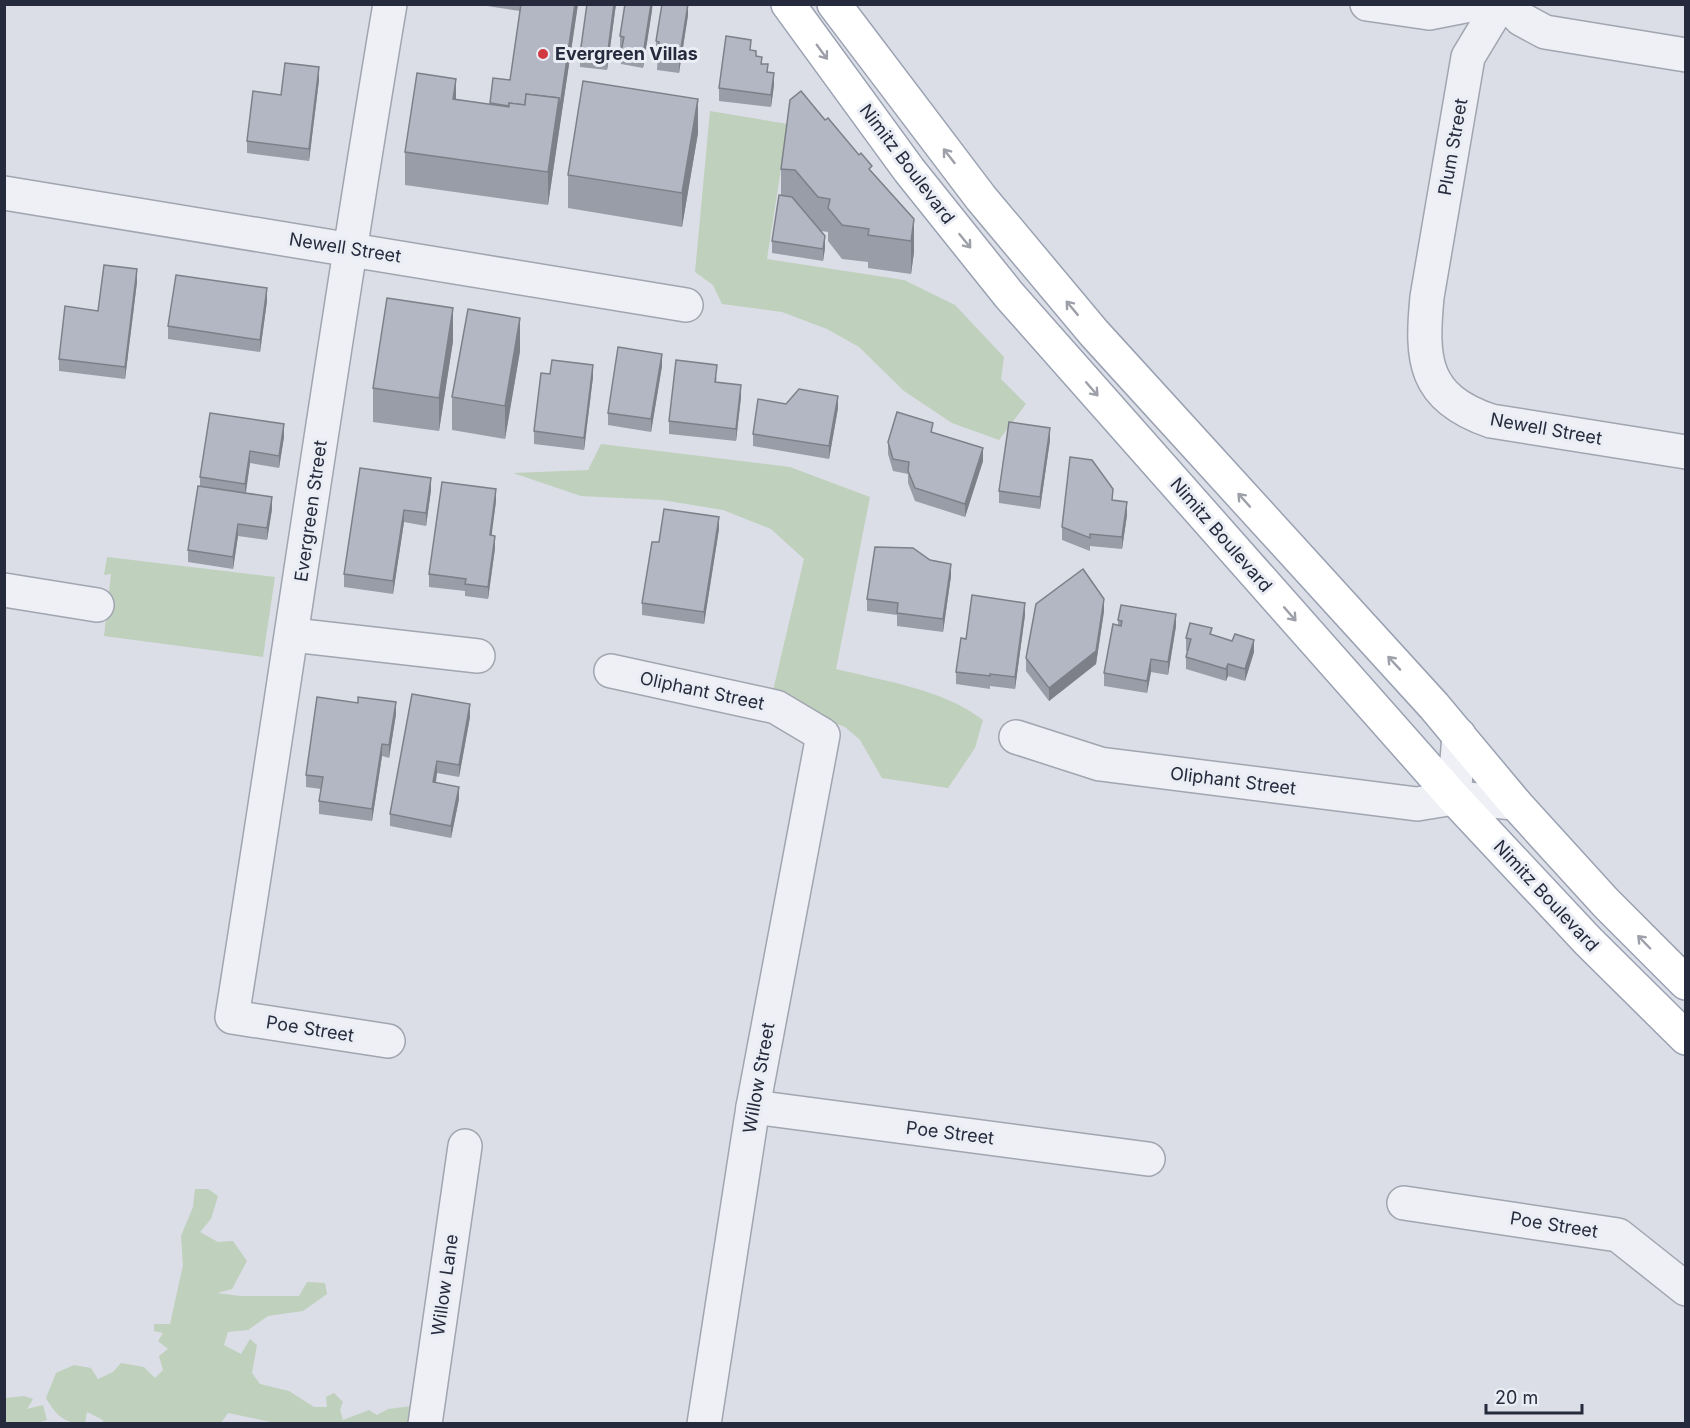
<svg xmlns="http://www.w3.org/2000/svg" width="1690" height="1428" font-family="Inter,sans-serif">
<style>
.green{fill:#bfd0bc}
.lines{fill:none;stroke-linecap:round;stroke-linejoin:round}
.minor-casing{stroke:#a1a5b0;stroke-width:36}
.major-casing{stroke:#9aa1b2;stroke-width:36}
.minor{stroke:#eef0f5;stroke-width:33}
.major{stroke:#fff;stroke-width:33}
.wall{fill:#999da8}
.shaded-wall{fill:#7d8088}
.building{fill:#b2b7c3;stroke:#7d8088;stroke-width:1.5}
.oneway{stroke:#9da0a8}
.poi-dot{fill:#d23a41;stroke:#eaedf4;stroke-width:2}
.labels{text-anchor:middle;stroke-width:6;stroke-linejoin:round;paint-order:stroke}
.poi-label{font-size:18px;font-weight:bold;fill:#252b3d;stroke:#eaedf4;text-anchor:start}
.street-label{font-size:18px;fill:#252b3d;stroke:#eaedf4}
</style>
<rect width="100%" height="100%" fill="#dbdee6"/>
<g class="green">
<polygon points="710,111 788,124 767,259 904,280 955,305 1004,357 1001,379 1026,404 999,440 952,423 904,391 859,347 827,329 782,312 722,304 713,285 695,272"/>
<path d="M601 444 790 467 870 497 836 669C884 681 943 689 983 720L975 748 948 788 882 778 860 740 845 727 771 699 804 559 771 529 723 510 662 500 581 496 513 473 588 470Z"/>
<polygon points="107,557 275,577 263,657 104,636 111,574 104,575"/>
<path d="M195 1189H208L218 1196 211 1219 200 1232 218 1242 233 1241 247 1261 232 1289 217 1293 240 1296H299L307 1282 325 1283 327 1294 303 1311 268 1316 248 1330 228 1332 224 1345 241 1354 250 1339 257 1345 252 1373 260 1384 289 1391 314 1407H327L326 1397 334 1393 343 1402 340 1410 343 1420 369 1410 377 1415 388 1409 412 1406 418 1424H281L228 1413 221 1423 103 1424V1420L87 1412 85 1423C64 1424 56 1415 46 1398L56 1373 74 1365 91 1368 98 1379 113 1372 121 1363 144 1367 155 1378 163 1370 159 1356 168 1349 158 1341 163 1333 154 1331V1324H170L183 1265 181 1236 193 1207Z"/>
<polygon points="24,1396 33,1399 27,1409 43,1405 47,1420 37,1423 5,1423 5,1398"/>
</g>
<g class="lines">
<g class="minor-casing">
<g id="minor">
<polyline points="1367,4 1429,13 1475,4"/>
<path d="M1500 4 1468 57 1427 297C1421 360 1423 398 1491 421L1686 452"/>
<polyline points="1507,4 1521,19 1545,32 1686,55"/>
<polyline points="4,193 686,305"/>
<polyline points="4,590 97,605"/>
<polyline points="293,635 478,656"/>
<polyline points="611,671 776,707 823,735 753,1107 704,1424"/>
<polyline points="1016,737 1100,764 1417,804 1454,798 1515,803"/>
<polyline points="1454,798 1459,735"/>
<path d="M388 1041 232 1017C286 680 333 341 390 4"/>
<polyline points="753,1107 1148,1159"/>
<polyline points="1404,1203 1618,1235 1686,1289"/>
<polyline points="425,1424 465,1146"/>
</g>
</g>
<g class="major-casing">
<g id="major">
<polyline points="788,4 909,170 1009,295 1454,798 1588,941 1686,1038"/>
<polyline points="834,4 981,198 1094,333 1434,706 1515,803 1606,903 1686,983"/>
</g>
</g>
<use href="#minor" class="minor"/>
<use href="#major" class="major"/>
</g>
<g class="wall">
<polygon points="474,4 578,4 548,205 405,185 405,152 456,100 490,105 493,78 510,80 520,11"/>
<polygon points="616,4 607,70 580,67 580,54"/>
<polygon points="625,4 653,4 643,68 621,64 622,49 620,49 620,36"/>
<polygon points="688,4 688,15 679,73 657,70 658,54 656,53 656,41"/>
<polygon points="751,51 768,72 774,85 771,107 719,101 719,88"/>
<polygon points="319,80 309,161 247,153 247,141"/>
<polygon points="825,120 914,219 914,252 911,274 868,268 868,262 842,259 828,241 828,232 821,231 825,248 823,261 772,253 772,241 781,195 781,169"/>
<polygon points="698,133 682,227 568,208 568,175"/>
<polygon points="137,282 125,379 59,371 59,359"/>
<polygon points="267,301 260,352 168,339 168,326"/>
<polygon points="453,341 439,431 373,422 373,388"/>
<polygon points="520,351 505,439 452,430 452,397"/>
<polygon points="662,366 651,432 608,425 608,413"/>
<polygon points="550,374 593,377 584,450 534,444 534,431"/>
<polygon points="717,377 716,382 741,397 736,441 669,434 669,421"/>
<polygon points="786,404 838,408 829,459 753,446 753,434"/>
<polygon points="210,413 284,437 279,468 250,463 246,493 272,509 267,540 238,536 233,569 188,562 188,550 200,486 200,477"/>
<polygon points="933,433 983,461 965,517 915,501 908,483 908,474 893,471 888,454 888,442"/>
<polygon points="1050,440 1040,509 999,503 999,491"/>
<polygon points="360,468 431,490 426,526 404,522 393,594 344,587 344,574"/>
<polygon points="1113,500 1127,515 1122,549 1090,546 1090,551 1062,540 1062,527"/>
<polygon points="496,501 491,535 495,548 488,599 465,596 465,591 429,587 429,574"/>
<polygon points="719,529 704,624 642,615 642,603 659,542"/>
<polygon points="951,576 943,632 897,626 897,615 867,611 867,599"/>
<polygon points="1104,611 1096,664 1049,701 1026,671 1026,658"/>
<polygon points="1025,615 1015,689 990,686 990,689 956,684 956,672 966,639"/>
<polygon points="1118,620 1176,626 1168,675 1151,672 1147,693 1104,686 1104,673 1118,625"/>
<polygon points="1212,635 1254,652 1245,681 1228,676 1226,681 1186,669 1186,657 1187,651 1186,651 1186,638"/>
<polygon points="396,714 389,758 382,756 372,821 319,814 319,801 321,789 306,787 306,775"/>
<polygon points="470,717 459,777 437,773 436,783 459,799 451,838 390,826 390,814"/>
</g>
<g class="shaded-wall">
<polygon points="575,4 578,4 548,205 548,172 559,98"/>
<polygon points="614,4 616,4 607,70 607,58"/>
<polygon points="651,4 652,4 652,10 643,68 643,55"/>
<polygon points="687,4 688,4 688,15 679,73 679,60"/>
<polygon points="319,67 319,80 309,161 309,149"/>
<polygon points="774,73 774,85 771,107 771,95"/>
<polygon points="456,79 456,112 453,99"/>
<polygon points="698,99 698,133 682,227 682,193"/>
<polygon points="914,219 914,252 911,274 911,241"/>
<polygon points="825,236 825,248 823,261 823,249"/>
<polygon points="137,269 137,282 125,379 125,367"/>
<polygon points="267,288 267,301 260,352 260,340"/>
<polygon points="453,308 453,341 439,431 439,398"/>
<polygon points="520,318 520,351 505,439 505,406"/>
<polygon points="662,354 662,366 651,432 651,419"/>
<polygon points="593,365 593,377 584,450 584,438"/>
<polygon points="741,385 741,397 736,441 736,429"/>
<polygon points="838,396 838,408 829,459 829,446"/>
<polygon points="284,424 284,437 279,468 279,456"/>
<polygon points="1050,428 1050,440 1040,509 1040,497"/>
<polygon points="983,448 983,461 965,517 965,504"/>
<polygon points="250,451 250,463 245,496 245,484"/>
<polygon points="431,478 431,490 426,526 426,513"/>
<polygon points="496,489 496,501 490,548 490,535"/>
<polygon points="272,497 272,509 267,540 267,528"/>
<polygon points="1127,502 1127,515 1122,549 1122,537"/>
<polygon points="404,510 404,522 393,594 393,581"/>
<polygon points="719,517 719,529 704,624 704,612"/>
<polygon points="238,524 238,536 233,569 233,557"/>
<polygon points="495,536 495,548 488,599 488,587"/>
<polygon points="951,564 951,576 943,632 943,619"/>
<polygon points="1104,599 1104,611 1096,664 1049,701 1049,688"/>
<polygon points="1025,603 1025,615 1015,689 1015,677"/>
<polygon points="1176,614 1176,626 1168,675 1168,662"/>
<polygon points="1254,640 1254,652 1245,681 1245,669"/>
<polygon points="1151,659 1151,672 1147,693 1147,681"/>
<polygon points="1228,664 1228,676 1226,681 1226,669"/>
<polygon points="396,702 396,714 389,758 389,745"/>
<polygon points="470,704 470,717 459,777 459,765"/>
<polygon points="382,744 382,756 372,821 372,809"/>
<polygon points="437,761 437,773 433,795 433,782"/>
<polygon points="459,787 459,799 451,838 451,826"/>
</g>
<g class="building">
<polygon points="521,4 575,4 559,113 559,98 526,94 525,105 509,103 509,106 490,103 493,78 510,80"/>
<polygon points="587,4 614,4 607,58 580,54"/>
<polygon points="625,4 651,4 643,55 621,52 624,37 620,36"/>
<polygon points="662,4 688,4 679,60 657,57 659,42 656,41"/>
<polygon points="726,36 751,40 750,50 756,51 756,56 762,57 761,64 768,64 767,72 774,73 771,95 719,88"/>
<polygon points="285,63 319,67 309,149 247,141 253,91 281,95"/>
<polygon points="417,73 456,79 453,99 509,107 509,103 525,105 526,94 559,98 548,172 405,152"/>
<polygon points="583,81 698,99 682,193 568,175"/>
<polygon points="801,91 825,120 828,118 859,155 861,153 872,166 869,169 914,219 911,241 868,235 869,229 842,225 828,208 830,199 818,197 795,170 781,169 790,100"/>
<polygon points="779,195 792,197 825,236 823,249 772,241"/>
<polygon points="104,265 137,269 125,367 59,359 65,306 98,311"/>
<polygon points="176,275 267,288 260,340 168,326"/>
<polygon points="387,298 453,308 439,398 373,388"/>
<polygon points="468,309 520,318 505,406 452,397"/>
<polygon points="618,347 662,354 651,419 608,413"/>
<polygon points="552,360 593,365 584,438 534,431 541,373 550,374"/>
<polygon points="676,360 717,365 715,382 741,385 736,429 669,421"/>
<polygon points="799,389 838,396 829,446 753,434 758,399 786,404"/>
<polygon points="897,412 933,423 931,432 983,448 965,504 915,488 908,471 909,462 893,459 888,442"/>
<polygon points="210,413 284,424 279,456 250,451 245,484 200,477"/>
<polygon points="1009,422 1050,428 1040,497 999,491"/>
<polygon points="1070,457 1092,460 1113,489 1112,500 1127,502 1122,537 1090,534 1090,538 1062,527"/>
<polygon points="360,468 431,478 426,513 404,510 393,581 344,574"/>
<polygon points="442,482 496,489 490,535 495,536 488,587 465,584 466,579 429,574"/>
<polygon points="198,486 272,497 267,528 238,524 233,557 188,550"/>
<polygon points="664,509 719,517 704,612 642,603 652,542 659,542"/>
<polygon points="875,547 913,548 930,560 951,564 943,619 897,613 898,603 867,599"/>
<polygon points="1083,569 1104,599 1096,651 1049,688 1026,658 1036,604"/>
<polygon points="972,595 1025,603 1015,677 990,674 990,676 956,672 961,638 966,639"/>
<polygon points="1121,605 1176,614 1168,662 1151,659 1147,681 1104,673 1113,624 1121,626 1122,621 1118,620"/>
<polygon points="1190,623 1212,628 1210,634 1232,641 1235,634 1254,640 1245,669 1228,664 1226,669 1186,657 1191,639 1186,638"/>
<polygon points="412,694 470,704 459,765 437,761 433,782 459,787 451,826 390,814"/>
<polygon points="317,697 358,703 358,697 396,702 389,745 382,744 372,809 319,801 323,777 306,775"/>
</g>
<defs><path id="oneway-shaft" d="M-6 0H5M1.5-3L5.5 0L1.5 3" fill="none" stroke-width="1.6" stroke-linecap="round" stroke-linejoin="round" transform="scale(1.5)"/></defs>
<g class="oneway">
<use href="#oneway-shaft" transform="translate(822 52) rotate(54)"/>
<use href="#oneway-shaft" transform="translate(949 156) rotate(-128)"/>
<use href="#oneway-shaft" transform="translate(965 241) rotate(51)"/>
<use href="#oneway-shaft" transform="translate(1072 308) rotate(-130)"/>
<use href="#oneway-shaft" transform="translate(1092 389) rotate(49)"/>
<use href="#oneway-shaft" transform="translate(1244 500) rotate(-132)"/>
<use href="#oneway-shaft" transform="translate(1290 614) rotate(49)"/>
<use href="#oneway-shaft" transform="translate(1394 663) rotate(-133)"/>
<use href="#oneway-shaft" transform="translate(1644 942) rotate(-134)"/>
</g>
<circle class="poi-dot" cx="543" cy="54" r="6"/>
<g class="labels">
<g class="poi-label">
<text x="555" y="60">Evergreen Villas</text>
</g>
<g class="street-label">
<text transform="translate(1453 147) rotate(-80)" y="6">Plum Street</text>
<text transform="translate(907 164) rotate(53)" y="6">Nimitz Boulevard</text>
<text transform="translate(345 248) rotate(9)" y="6">Newell Street</text>
<text transform="translate(1546 429) rotate(10)" y="6">Newell Street</text>
<text transform="translate(311 511) rotate(-82)" y="6">Evergreen Street</text>
<text transform="translate(1221 535) rotate(49)" y="6">Nimitz Boulevard</text>
<text transform="translate(702 691) rotate(12)" y="6">Oliphant Street</text>
<text transform="translate(1233 781) rotate(7)" y="6">Oliphant Street</text>
<text transform="translate(1546 896) rotate(47)" y="6">Nimitz Boulevard</text>
<text transform="translate(310 1029) rotate(9)" y="6">Poe Street</text>
<text transform="translate(759 1078) rotate(-80)" y="6">Willow Street</text>
<text transform="translate(950 1133) rotate(7)" y="6">Poe Street</text>
<text transform="translate(1554 1225) rotate(9)" y="6">Poe Street</text>
<text transform="translate(445 1285) rotate(-82)" y="6">Willow Lane</text>
</g>
</g>
<rect width="1690" height="1428" fill="none" stroke="#252b3d" stroke-width="12"/>
<path d="M1486 1404v9h96v-9" fill="none" stroke="#252b3d" stroke-width="3"/>
<text x="1495" y="1404" font-size="18" fill="#252b3d" stroke="#eaedf4" stroke-width="4.5" paint-order="stroke">20 m</text>
</svg>
